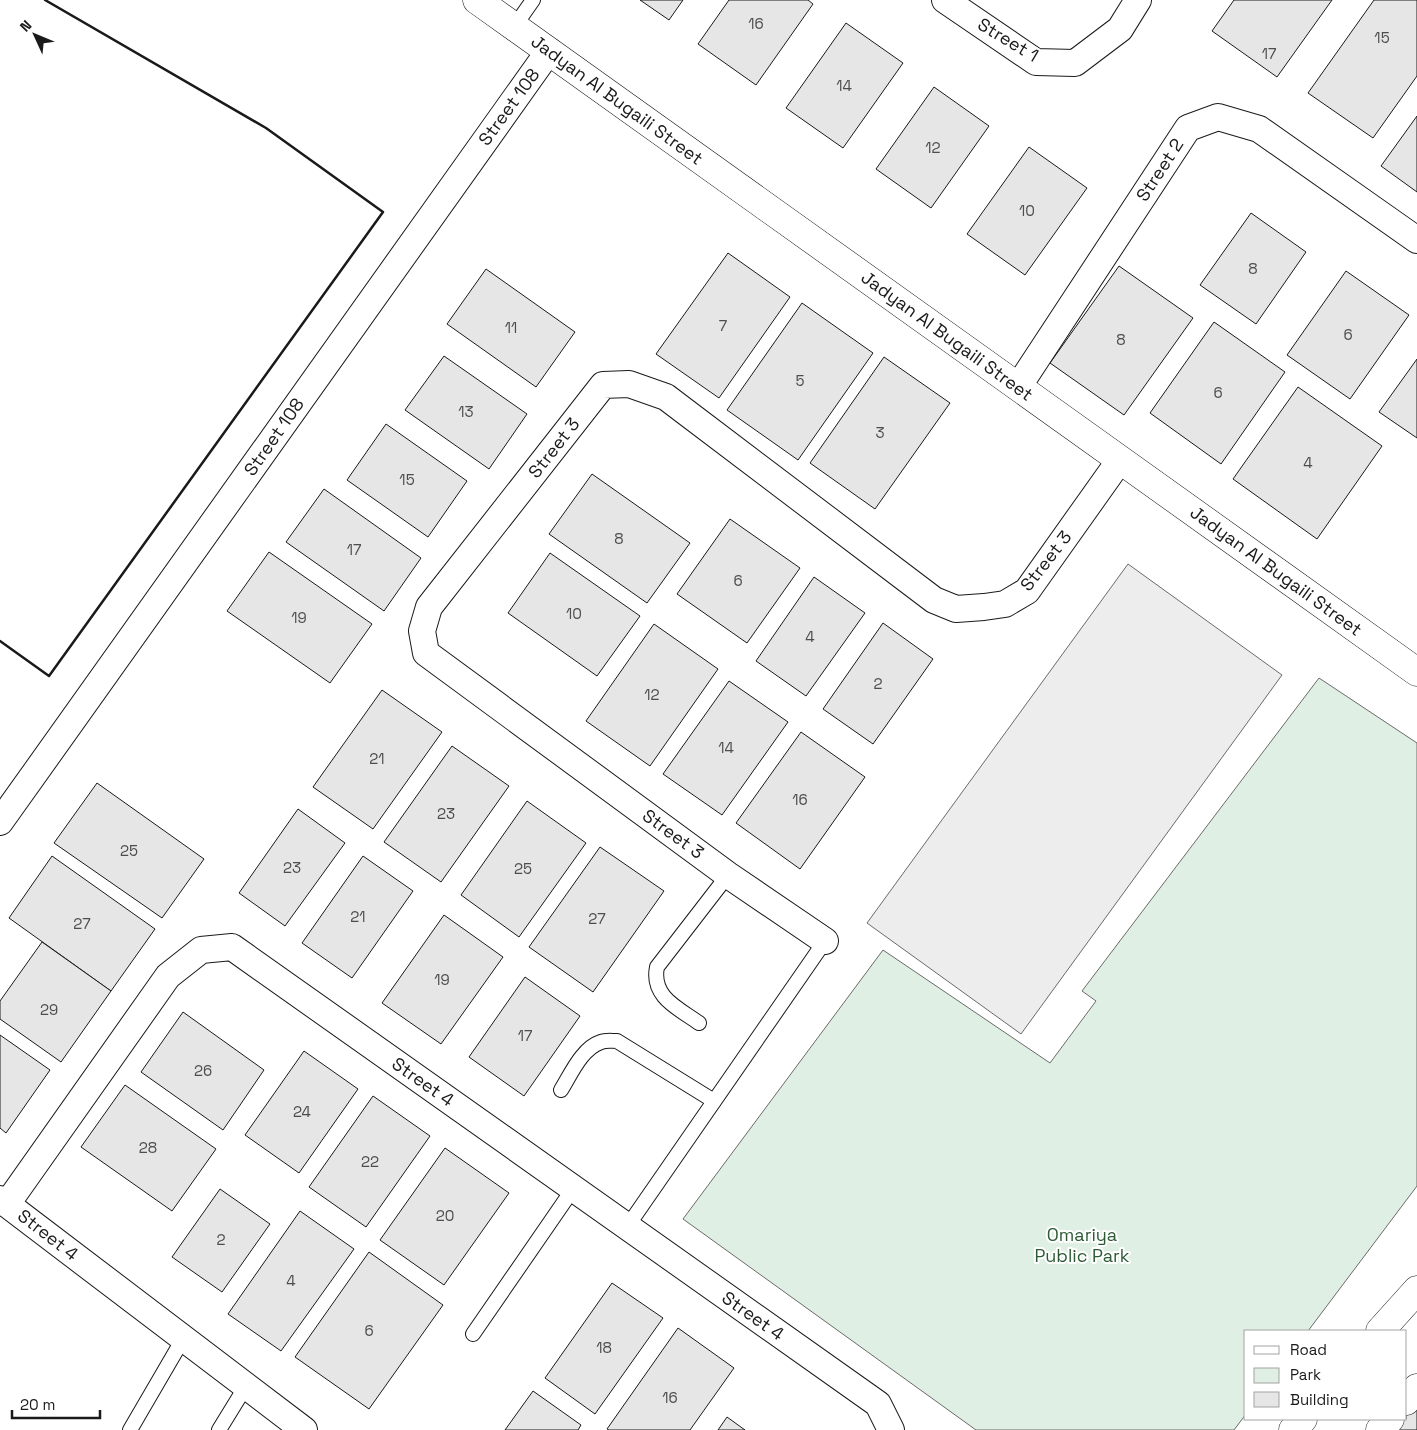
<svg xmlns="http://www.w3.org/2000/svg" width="1417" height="1430" font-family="'Space Grotesk',sans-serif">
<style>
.green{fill:#e0efe3;stroke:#6a6a6a}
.parking{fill:#ededed;stroke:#6a6a6a}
.building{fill:#e6e6e6;stroke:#1a1a1a}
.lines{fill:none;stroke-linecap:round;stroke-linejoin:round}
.service-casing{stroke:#1a1a1a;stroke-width:16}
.minor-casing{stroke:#1a1a1a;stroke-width:28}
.tertiary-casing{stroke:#1a1a1a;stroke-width:29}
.secondary-casing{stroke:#1a1a1a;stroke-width:29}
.service{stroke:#fff;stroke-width:14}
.minor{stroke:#fff;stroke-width:26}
.tertiary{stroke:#fff;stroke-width:28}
.secondary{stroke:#fff;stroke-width:28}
.wall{stroke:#1a1a1a;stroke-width:2.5}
.labels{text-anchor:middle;stroke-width:4;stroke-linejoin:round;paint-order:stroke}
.number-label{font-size:15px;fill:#4d4d4d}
.street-label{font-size:18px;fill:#1a1a1a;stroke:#fff}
.park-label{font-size:18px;fill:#2b5a34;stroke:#fff}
</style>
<rect width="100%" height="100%" fill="#fff"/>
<polygon class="green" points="1319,678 1417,743 1417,1186 1308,1331 1246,1331 1246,1414 1234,1430 976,1430 683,1219 883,950 1050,1063 1096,1001 1082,991"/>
<polygon class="parking" points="1128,564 1282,675 1021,1034 867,923"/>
<g class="building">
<polygon points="640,0 683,0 669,20"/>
<polygon points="729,0 808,0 813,4 756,85 698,44"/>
<polygon points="1234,0 1332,0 1277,77 1212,31"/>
<polygon points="1374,0 1417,0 1417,76 1373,138 1308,93"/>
<polygon points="846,23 903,63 843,148 786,108"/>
<polygon points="934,87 989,126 931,208 876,169"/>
<polygon points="1417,116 1417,192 1381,166"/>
<polygon points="1029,147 1087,188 1025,275 967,234"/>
<polygon points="1251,213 1306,252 1256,324 1200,285"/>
<polygon points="728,253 790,297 719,398 656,354"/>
<polygon points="1119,266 1193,318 1124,415 1050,363"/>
<polygon points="486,269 575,332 536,387 447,324"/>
<polygon points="1346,271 1409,315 1350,399 1287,355"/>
<polygon points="802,303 873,353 798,460 727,410"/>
<polygon points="1214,322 1285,372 1221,464 1150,413"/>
<polygon points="444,356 527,414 489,469 405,410"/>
<polygon points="884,357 950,403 875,509 810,463"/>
<polygon points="1417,359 1417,438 1379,412"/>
<polygon points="1298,387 1382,446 1317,539 1233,479"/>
<polygon points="386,424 467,481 428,537 347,480"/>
<polygon points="592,474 690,543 647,603 549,534"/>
<polygon points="324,489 421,558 384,611 286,542"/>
<polygon points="730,519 800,568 747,643 677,594"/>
<polygon points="269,552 372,624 330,683 227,611"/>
<polygon points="550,553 640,616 597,676 508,613"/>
<polygon points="814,577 865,613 806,696 756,661"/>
<polygon points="883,623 933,659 873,744 823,709"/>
<polygon points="654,624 718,669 650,766 586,721"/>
<polygon points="729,681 788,722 722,815 663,774"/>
<polygon points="382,690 442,732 373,829 313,787"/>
<polygon points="801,732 865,777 800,869 736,823"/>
<polygon points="452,746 509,786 441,882 384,842"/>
<polygon points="97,783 204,859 162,918 54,843"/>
<polygon points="527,801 586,843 519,937 461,895"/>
<polygon points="298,809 345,843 285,926 239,893"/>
<polygon points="600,847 664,891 593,992 529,947"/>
<polygon points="52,856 155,929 111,991 9,918"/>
<polygon points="363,856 413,891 352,978 302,943"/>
<polygon points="444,915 503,957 441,1044 382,1003"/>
<polygon points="42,942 111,991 61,1062 0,1019 0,1001"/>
<polygon points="525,977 580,1016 524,1096 469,1057"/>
<polygon points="183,1012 264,1070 223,1130 141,1072"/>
<polygon points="0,1035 50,1070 6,1133 0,1128"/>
<polygon points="304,1051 358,1089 299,1173 245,1135"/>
<polygon points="125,1085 216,1149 172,1211 81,1147"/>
<polygon points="373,1096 430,1136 366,1227 309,1187"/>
<polygon points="445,1148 509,1193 444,1285 380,1240"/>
<polygon points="220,1189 270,1224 222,1292 172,1257"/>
<polygon points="300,1211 354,1249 281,1351 228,1314"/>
<polygon points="369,1252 443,1305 369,1409 295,1357"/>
<polygon points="612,1283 663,1318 595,1414 545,1378"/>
<polygon points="678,1328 734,1368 690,1430 609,1430 607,1429"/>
<polygon points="533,1391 581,1425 578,1430 505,1430"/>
<polygon points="1417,1397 1417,1430 1390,1430 1400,1419 1406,1419 1406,1411"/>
<polygon points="727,1417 745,1430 718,1430"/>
</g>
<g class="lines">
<g class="service-casing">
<g id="service">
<polyline points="514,27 533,0"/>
<path d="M699 1023C678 1008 651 997 657 967L728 875"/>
<path d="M561 1090C571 1074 582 1048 601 1042 606 1040 611 1041 617 1041L714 1101"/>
<polyline points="627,1227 825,941"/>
<polyline points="473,1334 573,1189"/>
<polyline points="130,1430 183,1339"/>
<polyline points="219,1430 246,1386"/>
</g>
</g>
<g class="minor-casing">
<g id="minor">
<polyline points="945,0 1036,62 1075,63 1120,29 1138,0"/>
<polyline points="1018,387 1188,128 1218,117 1259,129 1417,240"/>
<polyline points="0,822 549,51"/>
<polyline points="825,941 728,875 426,653 422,631 429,607 603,385 629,384 666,397 934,600 956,609 984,607 1005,604 1027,591 1120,460"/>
<polyline points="0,1199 304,1430"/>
<polyline points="7,1204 168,976 201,950 232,947 878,1404 891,1430"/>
</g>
</g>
<g class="tertiary-casing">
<polyline id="tertiary" points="477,0 1417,672"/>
</g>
<g class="secondary-casing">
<g id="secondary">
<polyline points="1380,1331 1417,1290"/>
<polyline points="1406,1401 1417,1388"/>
<polyline points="1293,1430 1303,1419"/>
<polyline points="1380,1430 1390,1419"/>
</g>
</g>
<use href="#service" class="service"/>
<use href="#minor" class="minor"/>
<use href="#tertiary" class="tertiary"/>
<use href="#secondary" class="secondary"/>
<polyline class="wall" points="0,641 49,676 383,212 266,128 45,0"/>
</g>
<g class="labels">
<g class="number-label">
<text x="756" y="29">16</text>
<text x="1382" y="43">15</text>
<text x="1269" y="59">17</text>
<text x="844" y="91">14</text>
<text x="933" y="153">12</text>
<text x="1027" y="216">10</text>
<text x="1253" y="274">8</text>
<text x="723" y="331">7</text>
<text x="511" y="333">11</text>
<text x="1348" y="340">6</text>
<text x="1121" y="345">8</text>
<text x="800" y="386">5</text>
<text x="1218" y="398">6</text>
<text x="466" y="417">13</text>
<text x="880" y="438">3</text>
<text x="1308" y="468">4</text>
<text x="407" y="485">15</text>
<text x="619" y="544">8</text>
<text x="354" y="555">17</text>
<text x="738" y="586">6</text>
<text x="574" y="619">10</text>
<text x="299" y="623">19</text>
<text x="810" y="642">4</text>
<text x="878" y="689">2</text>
<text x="652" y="700">12</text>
<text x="726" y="753">14</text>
<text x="377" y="764">21</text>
<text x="800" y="805">16</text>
<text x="446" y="819">23</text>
<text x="129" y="856">25</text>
<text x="292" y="873">23</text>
<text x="523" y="874">25</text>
<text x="358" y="922">21</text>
<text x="597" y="924">27</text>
<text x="82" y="929">27</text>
<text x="442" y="985">19</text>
<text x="49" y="1015">29</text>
<text x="525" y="1041">17</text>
<text x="203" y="1076">26</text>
<text x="302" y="1117">24</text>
<text x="148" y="1153">28</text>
<text x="370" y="1167">22</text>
<text x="445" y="1221">20</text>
<text x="221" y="1245">2</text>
<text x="291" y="1286">4</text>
<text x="369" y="1336">6</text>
<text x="604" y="1353">18</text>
<text x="670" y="1403">16</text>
</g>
<g class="street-label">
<text transform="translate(1008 40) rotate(31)" y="6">Street 1</text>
<text transform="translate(617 100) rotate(36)" y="6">Jadyan Al Bugaili Street</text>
<text transform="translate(509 107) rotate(-54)" y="6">Street 108</text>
<text transform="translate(1160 170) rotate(-57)" y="6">Street 2</text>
<text transform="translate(947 336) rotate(36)" y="6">Jadyan Al Bugaili Street</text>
<text transform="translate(274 437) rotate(-55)" y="6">Street 108</text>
<text transform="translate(554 448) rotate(-52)" y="6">Street 3</text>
<text transform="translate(1046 561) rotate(-52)" y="6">Street 3</text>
<text transform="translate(1276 571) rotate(36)" y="6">Jadyan Al Bugaili Street</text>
<text transform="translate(673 834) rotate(36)" y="6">Street 3</text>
<text transform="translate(423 1082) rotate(35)" y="6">Street 4</text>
<text transform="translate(48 1235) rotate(38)" y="6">Street 4</text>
<text transform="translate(753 1316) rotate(35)" y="6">Street 4</text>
</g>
<g class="park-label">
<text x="1082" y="1241">Omariya<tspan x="1082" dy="21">Public Park</tspan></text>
</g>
</g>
<rect x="1244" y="1330" width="162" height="90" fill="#ffffff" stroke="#a3a3a3"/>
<rect x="1254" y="1346" width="25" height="8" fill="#ffffff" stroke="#a3a3a3"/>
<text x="1290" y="1355" font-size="15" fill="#1a1a1a">Road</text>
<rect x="1254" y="1368" width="25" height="15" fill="#e0efe3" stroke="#a3a3a3"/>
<text x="1290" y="1380" font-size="15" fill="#1a1a1a">Park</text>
<rect x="1254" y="1392" width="25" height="15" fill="#e6e6e6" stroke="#a3a3a3"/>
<text x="1290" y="1405" font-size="15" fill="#1a1a1a">Building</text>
<g transform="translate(35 35) rotate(314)" stroke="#ffffff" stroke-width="4" paint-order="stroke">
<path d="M0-4L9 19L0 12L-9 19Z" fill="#1a1a1a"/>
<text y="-8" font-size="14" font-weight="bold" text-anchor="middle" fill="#1a1a1a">N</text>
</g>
<path d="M12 1410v8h88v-8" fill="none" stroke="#1a1a1a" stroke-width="2.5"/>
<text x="20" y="1410" font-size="15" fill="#1a1a1a" stroke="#ffffff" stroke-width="4" paint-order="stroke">20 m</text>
</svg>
